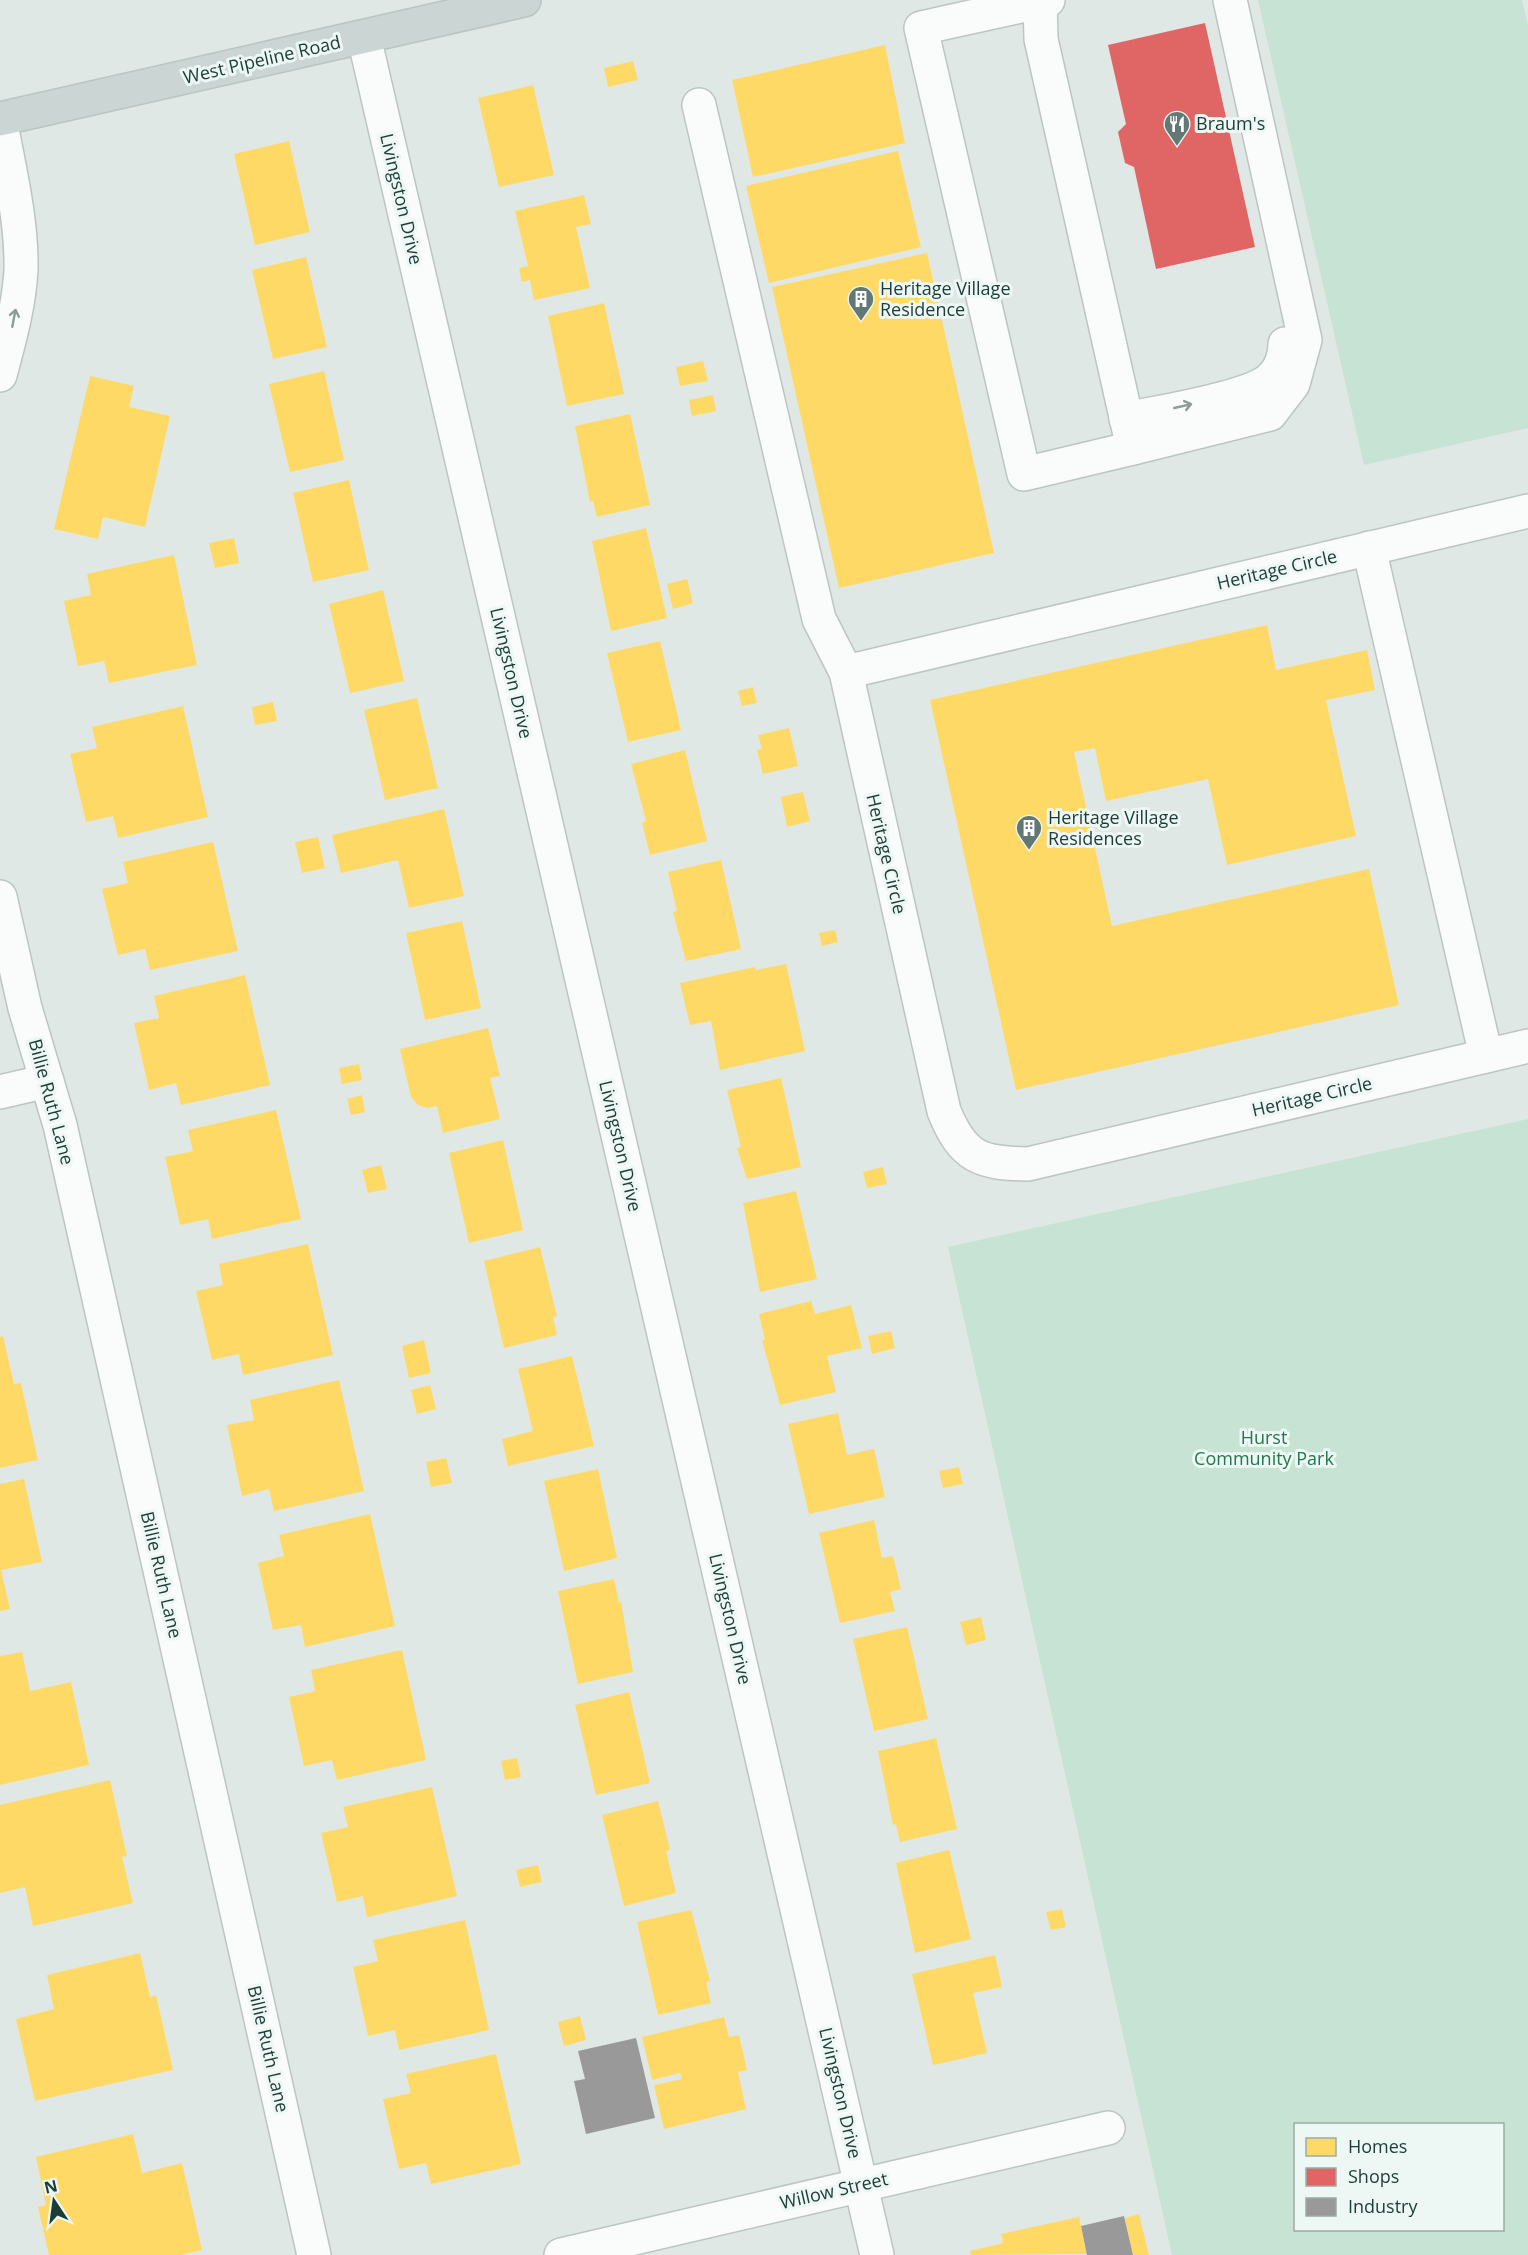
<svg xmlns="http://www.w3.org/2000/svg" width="1528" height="2255" font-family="'Open Sans',sans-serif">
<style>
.green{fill:#c7e3d3;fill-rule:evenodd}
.homes{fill:#ffd966}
.shops{fill:#e06666}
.industry{fill:#999}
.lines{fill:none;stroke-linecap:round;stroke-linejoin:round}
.minor-casing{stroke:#bdc5c2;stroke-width:36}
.major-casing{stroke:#bac5c2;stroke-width:36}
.minor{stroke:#fafcfb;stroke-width:33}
.major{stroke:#cbd5d3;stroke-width:33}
.oneway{stroke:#8c9c99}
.labels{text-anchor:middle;stroke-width:6;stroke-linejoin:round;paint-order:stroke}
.street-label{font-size:18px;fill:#1d3c37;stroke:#edf7f4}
.poi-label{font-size:18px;fill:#1d3c37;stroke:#edf7f4;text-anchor:start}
.park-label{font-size:18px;fill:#23774e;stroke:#edf7f4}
</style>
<rect width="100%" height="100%" fill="#e0e8e5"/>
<g class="green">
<polygon points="1258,0 1522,0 1528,25 1528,428 1364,465"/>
<path d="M1528 1119V2255H1172L948 1247ZM1502 2124V2230H1296V2124Z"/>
</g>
<g class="homes">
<polygon points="885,45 905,143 753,177 732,80"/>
<polygon points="633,61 638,80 608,87 604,68"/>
<polygon points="533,85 554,175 499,187 478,98"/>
<polygon points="289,141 310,232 255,245 234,154"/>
<polygon points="898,151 921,247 769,283 746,186"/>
<polygon points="584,195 591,224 576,227 590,288 534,300 530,280 522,282 519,268 528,266 515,211"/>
<polygon points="927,253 994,553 839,588 772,287"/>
<polygon points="306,257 327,347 273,359 252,270"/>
<polygon points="604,303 624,394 567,406 548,316"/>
<polygon points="703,361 708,381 680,386 676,367"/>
<polygon points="324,371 344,460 290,472 269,384"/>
<polygon points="90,376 134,386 129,407 170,416 145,527 103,517 98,539 54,529"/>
<polygon points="713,395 716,411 692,416 689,400"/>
<polygon points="630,414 650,505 597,517 593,501 590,502 575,426"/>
<polygon points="349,480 369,570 313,582 293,493"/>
<polygon points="646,528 667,618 611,631 592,541"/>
<polygon points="234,538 239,563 215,568 209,543"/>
<polygon points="174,555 197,665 109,683 104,661 78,666 64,601 91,595 87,574"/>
<polygon points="687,579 693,603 673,609 667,584"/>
<polygon points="383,590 404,681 350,693 329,604"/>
<polygon points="1267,625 1276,670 1367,650 1375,690 1326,700 1356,836 1227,865 1208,779 1106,801 1095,748 1074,752 1112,926 1369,869 1399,1005 1016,1090 930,700"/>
<polygon points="660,641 681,730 628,742 607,653"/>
<polygon points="753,687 757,703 742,706 738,691"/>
<polygon points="417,698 438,788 385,800 364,710"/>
<polygon points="273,702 277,721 255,725 252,707"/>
<polygon points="183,706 208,817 118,838 113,816 86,822 70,754 97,748 92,727"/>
<polygon points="789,728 798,766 763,774 757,750 762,749 758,735"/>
<polygon points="685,750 707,841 650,855 642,823 646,821 631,764"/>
<polygon points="803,792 810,821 787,827 781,797"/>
<polygon points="444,809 464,896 409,908 398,860 341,873 332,835"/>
<polygon points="318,837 325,868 302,873 295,842"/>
<polygon points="213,842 238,951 150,970 145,949 118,955 102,889 128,883 123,862"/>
<polygon points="721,860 741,949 686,961 673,912 677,911 668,872"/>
<polygon points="462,921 481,1008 425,1020 406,933"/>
<polygon points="835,930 838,942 822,946 819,933"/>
<polygon points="786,964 805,1051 720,1070 711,1021 690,1025 680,983 755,967 756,970"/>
<polygon points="245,975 270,1085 181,1105 176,1083 149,1090 134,1023 159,1018 154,996"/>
<polygon points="488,1028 500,1076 490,1078 500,1119 443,1133 437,1106 427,1108 418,1105 411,1097 400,1049"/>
<polygon points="359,1064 362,1080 342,1084 339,1068"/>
<polygon points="781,1078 801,1167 747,1179 737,1148 741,1147 727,1090"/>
<polygon points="362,1095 365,1112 351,1115 347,1099"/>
<polygon points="276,1110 301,1219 212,1239 208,1219 180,1225 165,1157 193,1151 188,1130"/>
<polygon points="503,1140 523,1230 469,1243 449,1153"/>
<polygon points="381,1165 387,1189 368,1193 362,1170"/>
<polygon points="883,1167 887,1184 867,1188 863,1172"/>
<polygon points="796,1191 817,1279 760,1292 743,1203"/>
<polygon points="308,1244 333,1355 243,1375 239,1354 212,1360 196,1291 223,1285 219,1264"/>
<polygon points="540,1247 557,1316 553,1317 557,1335 504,1348 484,1261"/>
<polygon points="811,1301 815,1314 851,1305 862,1348 827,1356 836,1392 780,1405 762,1340 765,1340 759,1314"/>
<polygon points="891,1331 895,1348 872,1354 868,1336"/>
<polygon points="3,1336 14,1384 21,1383 38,1460 0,1468 0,1337"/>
<polygon points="424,1340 431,1373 409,1378 402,1346"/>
<polygon points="572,1356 594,1446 508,1466 502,1439 533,1431 518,1369"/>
<polygon points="339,1380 364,1491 274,1511 269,1489 242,1496 227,1425 254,1420 250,1400"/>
<polygon points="430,1385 436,1409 417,1414 411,1390"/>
<polygon points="838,1413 847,1455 874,1449 885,1497 809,1514 788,1424"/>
<polygon points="446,1458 452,1483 431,1487 426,1462"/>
<polygon points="959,1467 963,1484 943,1488 939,1471"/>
<polygon points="598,1469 617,1558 564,1571 544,1481"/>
<polygon points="24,1479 42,1562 1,1570 10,1609 0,1611 0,1484"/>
<polygon points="370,1514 395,1626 305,1647 301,1625 273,1630 258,1563 284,1556 279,1535"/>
<polygon points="874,1520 882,1558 893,1556 901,1589 890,1592 895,1611 840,1623 819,1533"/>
<polygon points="614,1579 619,1603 621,1602 633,1672 578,1684 558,1591"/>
<polygon points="981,1617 986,1640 966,1645 960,1622"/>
<polygon points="907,1627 928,1719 874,1731 853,1639"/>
<polygon points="402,1650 426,1760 337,1780 332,1760 304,1766 289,1697 315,1691 311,1670"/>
<polygon points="22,1652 30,1691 71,1682 89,1765 0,1785 0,1656"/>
<polygon points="629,1692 650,1783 596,1795 575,1705"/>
<polygon points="936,1738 957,1829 900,1842 896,1824 893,1825 878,1751"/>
<polygon points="517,1758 521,1777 505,1780 501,1761"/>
<polygon points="110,1780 127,1856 122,1857 133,1903 33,1926 25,1887 0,1893 0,1805"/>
<polygon points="432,1787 457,1896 367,1917 363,1896 337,1902 321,1833 348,1827 343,1807"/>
<polygon points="658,1801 670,1850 666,1851 676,1893 624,1906 602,1815"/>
<polygon points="949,1850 971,1939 915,1953 896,1863"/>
<polygon points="538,1865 542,1882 520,1887 516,1870"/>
<polygon points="1062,1909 1066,1927 1051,1930 1046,1912"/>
<polygon points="691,1910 710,1981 706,1982 711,2003 658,2015 637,1922"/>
<polygon points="465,1920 489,2030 399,2050 395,2030 368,2036 353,1967 378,1961 373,1940"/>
<polygon points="140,1953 150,1997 156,1995 173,2070 35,2101 16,2019 54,2009 47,1975"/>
<polygon points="995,1955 1002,1987 973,1993 987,2053 933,2065 912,1974"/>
<polygon points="580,2016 586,2040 564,2046 558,2022"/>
<polygon points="724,2017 729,2037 739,2035 747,2070 738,2072 746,2109 664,2129 654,2085 682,2079 680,2073 652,2080 642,2037"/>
<polygon points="496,2054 521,2164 431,2184 426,2163 399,2169 383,2099 411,2093 406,2074"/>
<polygon points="133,2134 142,2173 182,2163 202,2250 181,2255 49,2255 38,2207 46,2205 36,2157"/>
<polygon points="1139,2214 1149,2255 1133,2255 1125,2218"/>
<polygon points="1079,2217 1087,2254 971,2255 970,2251 1003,2243 1001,2234"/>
</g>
<polygon class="shops" points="1205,23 1255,247 1156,269 1134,167 1125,163 1118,132 1126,124 1108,45"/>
<g class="industry">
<polygon points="636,2038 655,2118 586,2134 574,2081 585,2079 578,2051"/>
<polygon points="1124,2216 1133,2255 1087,2255 1081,2226"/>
</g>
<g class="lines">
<g class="minor-casing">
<g id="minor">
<polyline points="1040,0 1041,39 1133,448 1270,414 1293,384 1305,340 1230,0"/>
<polyline points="1048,0 921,28 1024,474 1133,448"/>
<polyline points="364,37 877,2255"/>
<polyline points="699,105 819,619 846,672"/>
<path d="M0 119C9 168 22 220 21 270 19 306 9 341 0 375"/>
<path d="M1126 419C1158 412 1253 398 1272 377 1281 369 1285 355 1285 344"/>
<path d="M1528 511 846 672 944 1111C963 1158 980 1163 1028 1164L1528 1046"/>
<polyline points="1369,548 1486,1056"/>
<polyline points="0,897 25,1008 60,1125 314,2255"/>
<polyline points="0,1092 47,1081"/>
<polyline points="561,2255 1108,2128"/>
</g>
</g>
<g class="major-casing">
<polyline id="major" points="0,119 524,0"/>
</g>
<use href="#minor" class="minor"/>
<use href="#major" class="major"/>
</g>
<defs><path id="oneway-shaft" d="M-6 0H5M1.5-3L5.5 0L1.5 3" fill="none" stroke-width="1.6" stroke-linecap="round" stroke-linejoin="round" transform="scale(1.5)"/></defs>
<g class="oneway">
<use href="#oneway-shaft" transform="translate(14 318) rotate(-79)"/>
<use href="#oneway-shaft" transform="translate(1183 406) rotate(-13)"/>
</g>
<defs>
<g id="restaurant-pin" transform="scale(1.35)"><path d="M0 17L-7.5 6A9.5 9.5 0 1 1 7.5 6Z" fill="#617874" stroke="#edf7f4"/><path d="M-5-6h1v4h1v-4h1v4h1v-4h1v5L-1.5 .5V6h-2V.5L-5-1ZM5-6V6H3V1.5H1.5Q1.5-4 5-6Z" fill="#fff"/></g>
<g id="building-pin" transform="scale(1.35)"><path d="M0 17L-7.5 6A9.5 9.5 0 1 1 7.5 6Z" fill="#617874" stroke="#edf7f4"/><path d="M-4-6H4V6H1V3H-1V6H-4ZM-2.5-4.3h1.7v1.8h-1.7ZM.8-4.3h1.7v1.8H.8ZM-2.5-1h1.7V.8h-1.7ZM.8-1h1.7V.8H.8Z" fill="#fff"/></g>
</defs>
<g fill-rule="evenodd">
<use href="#restaurant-pin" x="1177" y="124"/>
<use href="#building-pin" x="861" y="299"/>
<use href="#building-pin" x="1029" y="828"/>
</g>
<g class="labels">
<g class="street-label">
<text transform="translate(262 60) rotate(-13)" y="6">West Pipeline Road</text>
<text transform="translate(401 199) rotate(77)" y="6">Livingston Drive</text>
<text transform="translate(1277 570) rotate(-13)" y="6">Heritage Circle</text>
<text transform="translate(511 673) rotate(77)" y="6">Livingston Drive</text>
<text transform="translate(886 854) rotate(77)" y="6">Heritage Circle</text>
<text transform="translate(1312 1097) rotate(-13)" y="6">Heritage Circle</text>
<text transform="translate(51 1102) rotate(75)" y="6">Billie Ruth Lane</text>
<text transform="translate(620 1146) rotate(77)" y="6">Livingston Drive</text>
<text transform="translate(161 1575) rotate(77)" y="6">Billie Ruth Lane</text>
<text transform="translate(730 1619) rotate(77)" y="6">Livingston Drive</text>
<text transform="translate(268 2049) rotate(77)" y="6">Billie Ruth Lane</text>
<text transform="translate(840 2093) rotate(77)" y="6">Livingston Drive</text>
<text transform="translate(834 2191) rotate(-13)" y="6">Willow Street</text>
</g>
<g class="poi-label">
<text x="1196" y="130">Braum's</text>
<text x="880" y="295">Heritage Village<tspan x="880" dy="21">Residence</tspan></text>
<text x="1048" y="824">Heritage Village<tspan x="1048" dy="21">Residences</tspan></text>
</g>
<g class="park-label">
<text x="1264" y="1444">Hurst<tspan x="1264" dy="21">Community Park</tspan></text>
</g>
</g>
<rect x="1294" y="2123" width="210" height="108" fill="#edf7f4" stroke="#9aaca8" stroke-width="1.5"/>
<rect x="1306" y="2138" width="30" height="18" fill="#ffd966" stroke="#9aaca8" stroke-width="1.5"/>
<text x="1348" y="2153" font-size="18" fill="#1d3c37">Homes</text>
<rect x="1306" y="2168" width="30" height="18" fill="#e06666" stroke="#9aaca8" stroke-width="1.5"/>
<text x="1348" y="2183" font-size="18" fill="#1d3c37">Shops</text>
<rect x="1306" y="2198" width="30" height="18" fill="#999999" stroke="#9aaca8" stroke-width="1.5"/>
<text x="1348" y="2213" font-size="18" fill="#1d3c37">Industry</text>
<g transform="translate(54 2201) rotate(347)" stroke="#edf7f4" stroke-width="4.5" paint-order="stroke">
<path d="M0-4.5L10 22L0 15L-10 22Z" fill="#1d3c37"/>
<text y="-9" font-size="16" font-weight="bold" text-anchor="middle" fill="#1d3c37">N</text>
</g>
</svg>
